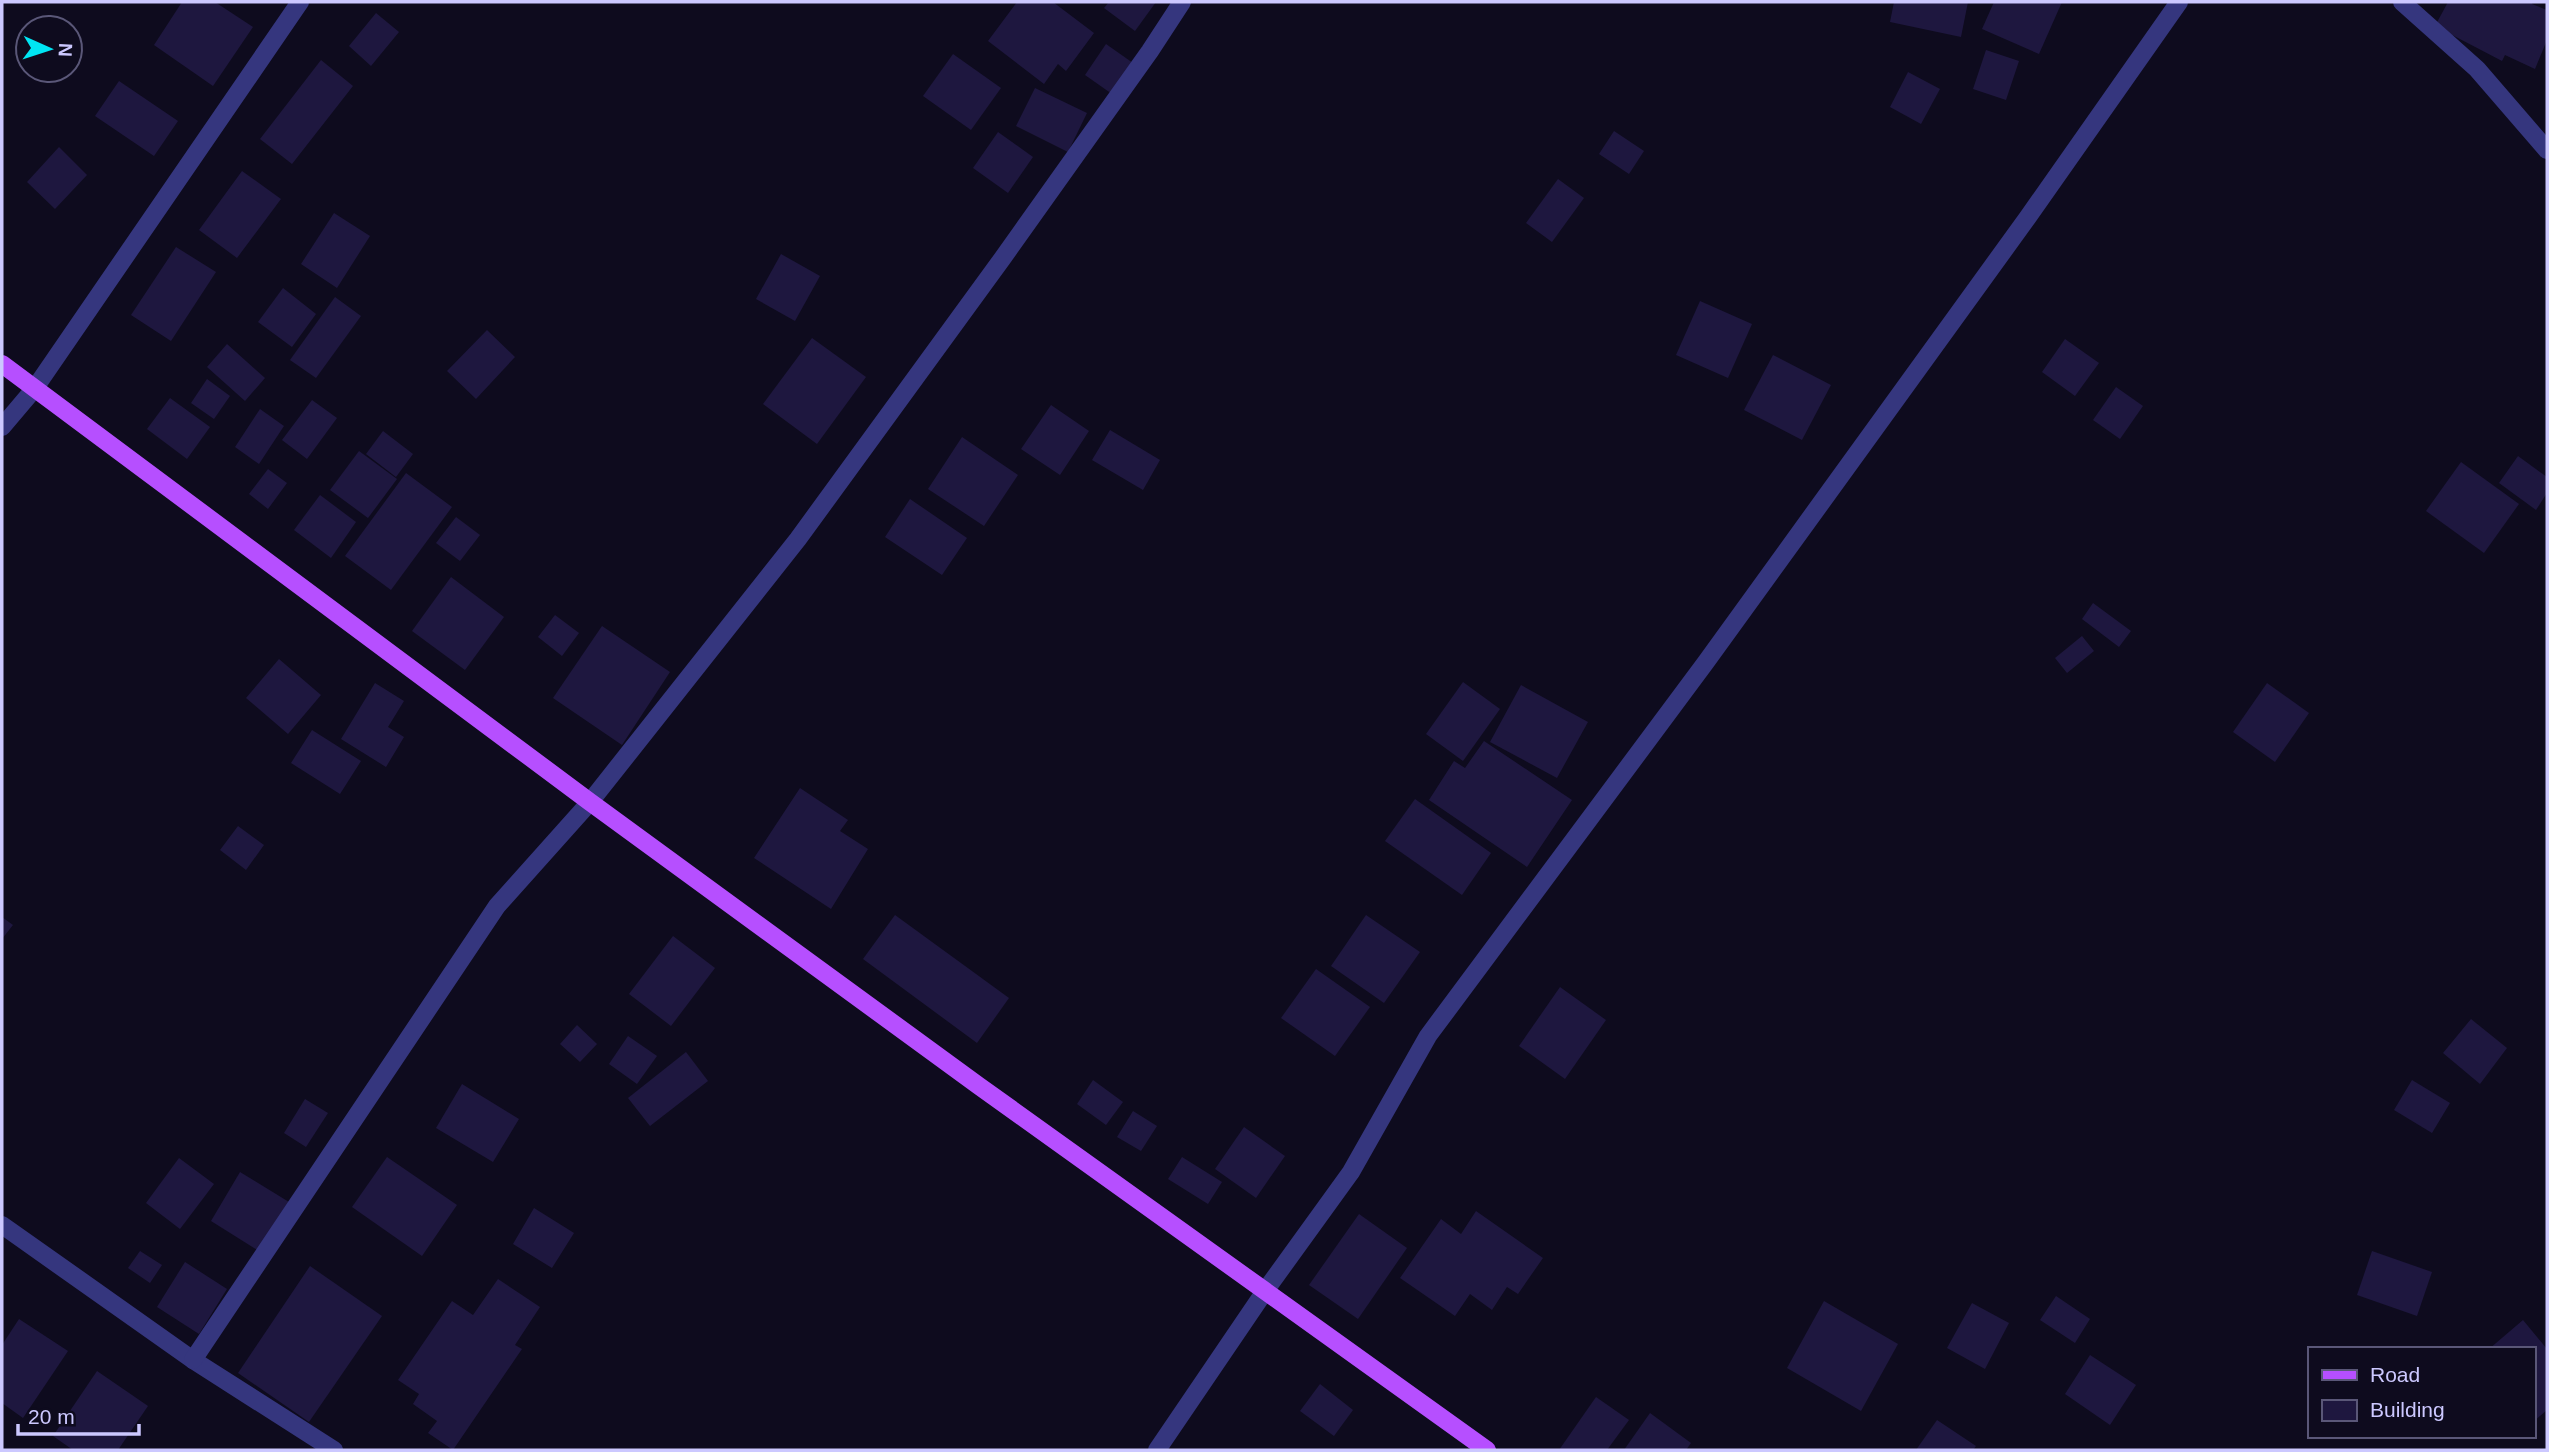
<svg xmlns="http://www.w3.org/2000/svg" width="2549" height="1452" font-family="Helvetica,sans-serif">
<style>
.building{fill:#1e173f}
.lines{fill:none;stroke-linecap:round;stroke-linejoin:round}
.minor{stroke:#35367e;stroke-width:18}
.major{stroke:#b64fff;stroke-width:18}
</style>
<rect width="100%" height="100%" fill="#0e0b1e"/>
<g class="building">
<polygon points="182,2 215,2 253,27 213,86 154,45"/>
<polygon points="1017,2 1053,2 1094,33 1066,71 1058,64 1044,84 988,41"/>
<polygon points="1109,2 1156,2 1135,31 1104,8"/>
<polygon points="1894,2 1968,2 1961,37 1890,22"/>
<polygon points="1994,2 2062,2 2039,54 1982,29"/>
<polygon points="2448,2 2533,2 2532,4 2547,10 2547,40 2535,69 2505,55 2502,61 2435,26"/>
<polygon points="376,13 399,32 371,66 349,46"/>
<polygon points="1106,44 1133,63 1112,94 1085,75"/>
<polygon points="1986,50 2019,61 2006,100 1973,89"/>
<polygon points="953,54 1001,88 971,130 923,96"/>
<polygon points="321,60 353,86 292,164 260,139"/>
<polygon points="1908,72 1940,89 1921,124 1890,107"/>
<polygon points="119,81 178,121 154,156 95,116"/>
<polygon points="1035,88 1087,113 1068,152 1016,126"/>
<polygon points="1614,131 1644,151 1629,174 1599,154"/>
<polygon points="998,132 1033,157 1008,193 973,168"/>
<polygon points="59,147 87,175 55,209 27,182"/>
<polygon points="242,171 281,199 237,258 199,230"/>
<polygon points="1558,179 1584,198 1552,242 1526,223"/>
<polygon points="334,213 370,236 337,288 301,264"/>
<polygon points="176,247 216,272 171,341 131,315"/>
<polygon points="781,254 820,276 795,321 756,299"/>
<polygon points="283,288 316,314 292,347 258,322"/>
<polygon points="335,297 361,316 316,378 290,360"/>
<polygon points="1700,301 1752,324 1728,378 1676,355"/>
<polygon points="487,330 515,357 476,399 447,371"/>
<polygon points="812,338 866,377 817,444 763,404"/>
<polygon points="2065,339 2099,363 2075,396 2042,372"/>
<polygon points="227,344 265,378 245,401 207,367"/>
<polygon points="1773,355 1831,385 1802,440 1744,410"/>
<polygon points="207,379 230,396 214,419 191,403"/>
<polygon points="2116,387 2143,406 2120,439 2093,420"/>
<polygon points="170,398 210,427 187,459 147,429"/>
<polygon points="312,400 337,418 307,459 282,440"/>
<polygon points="1051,405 1089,431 1060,475 1021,449"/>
<polygon points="260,409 284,426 259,464 235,447"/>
<polygon points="1110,430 1160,460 1143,490 1092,460"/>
<polygon points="383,431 413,454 396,477 366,454"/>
<polygon points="962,437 1018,475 984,526 928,489"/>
<polygon points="359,451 397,479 368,518 330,490"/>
<polygon points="2518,456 2547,477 2547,493 2536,510 2499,483"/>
<polygon points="2461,462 2519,504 2484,553 2426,511"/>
<polygon points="268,469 287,483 268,509 249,494"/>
<polygon points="406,473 452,507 391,590 345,556"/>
<polygon points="320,495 356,522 331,558 294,530"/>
<polygon points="910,499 967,538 942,575 885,537"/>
<polygon points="456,517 480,535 460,561 436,543"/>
<polygon points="451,577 504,617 465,670 412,631"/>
<polygon points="2093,603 2131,631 2119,647 2082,619"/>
<polygon points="555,615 579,633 562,656 538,637"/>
<polygon points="602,626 670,672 622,745 553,698"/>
<polygon points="2082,636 2094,651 2067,673 2055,658"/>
<polygon points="279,659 321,695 288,734 246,698"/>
<polygon points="1463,682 1500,709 1463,761 1426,734"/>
<polygon points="375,683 404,701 388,727 404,737 386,767 341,739"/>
<polygon points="2267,683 2309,713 2275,762 2233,732"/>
<polygon points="1521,685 1588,722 1557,778 1490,742"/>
<polygon points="312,730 361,761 340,794 291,763"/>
<polygon points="1484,741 1572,800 1527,867 1429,800 1454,761 1465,768"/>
<polygon points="800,788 848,820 840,831 868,849 831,909 754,858"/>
<polygon points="1415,799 1491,853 1462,895 1385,841"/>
<polygon points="238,826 264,845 246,870 220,850"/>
<polygon points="895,915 1009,998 977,1043 863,959"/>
<polygon points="1366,915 1420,952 1384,1003 1331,966"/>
<polygon points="2,917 13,925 2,939"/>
<polygon points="673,936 715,968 671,1026 629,994"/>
<polygon points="1316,969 1370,1007 1335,1056 1281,1018"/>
<polygon points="1560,987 1606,1020 1565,1079 1519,1046"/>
<polygon points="2471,1019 2507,1048 2480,1084 2443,1053"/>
<polygon points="577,1025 597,1044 580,1062 560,1044"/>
<polygon points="628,1036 657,1056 637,1084 609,1064"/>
<polygon points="686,1052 708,1081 650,1126 628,1098"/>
<polygon points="1093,1080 1123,1102 1106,1125 1077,1104"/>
<polygon points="2412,1080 2450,1103 2432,1133 2394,1110"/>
<polygon points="462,1084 519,1119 493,1162 436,1128"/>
<polygon points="305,1099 328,1113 306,1147 284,1133"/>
<polygon points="1133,1111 1157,1126 1141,1151 1117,1137"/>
<polygon points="1244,1127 1285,1156 1256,1198 1215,1169"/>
<polygon points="387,1157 457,1205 422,1256 352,1207"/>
<polygon points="1182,1157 1222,1182 1208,1204 1168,1179"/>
<polygon points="179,1158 214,1184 180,1229 146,1203"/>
<polygon points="240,1172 289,1202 259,1251 211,1221"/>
<polygon points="534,1208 574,1233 552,1268 513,1244"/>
<polygon points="1476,1211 1543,1258 1518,1294 1507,1287 1492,1310 1470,1294 1455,1316 1400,1278 1441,1219 1461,1234"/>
<polygon points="1359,1214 1407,1248 1358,1319 1309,1285"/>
<polygon points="140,1251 162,1265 150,1283 128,1268"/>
<polygon points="2372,1251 2432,1272 2417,1316 2357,1295"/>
<polygon points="185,1262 227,1289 199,1334 157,1307"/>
<polygon points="310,1266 382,1316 309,1422 238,1373"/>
<polygon points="498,1279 540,1307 515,1345 522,1349 453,1450 428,1433 437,1421 413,1404 419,1394 398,1380 452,1301 473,1315"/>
<polygon points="2056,1296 2090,1319 2075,1343 2040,1320"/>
<polygon points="1824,1301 1898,1344 1861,1411 1787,1368"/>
<polygon points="1972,1303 2009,1323 1985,1369 1947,1348"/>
<polygon points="19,1319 68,1351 23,1418 2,1403 2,1345"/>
<polygon points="2523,1320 2547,1349 2547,1410 2533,1422 2533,1349 2489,1349"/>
<polygon points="2090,1355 2136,1385 2110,1425 2065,1394"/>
<polygon points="97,1371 148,1406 118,1450 73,1450 53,1436"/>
<polygon points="1320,1384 1353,1410 1334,1436 1300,1411"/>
<polygon points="1596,1397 1629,1420 1607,1450 1559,1450"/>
<polygon points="1650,1413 1691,1443 1686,1450 1624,1450"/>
<polygon points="1937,1420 1976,1446 1973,1450 1916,1450"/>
</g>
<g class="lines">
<g class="minor">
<polyline points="2402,2 2477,69 2547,150"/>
<polyline points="2,427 35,388 300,2"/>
<polyline points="2,1225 193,1360 334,1450"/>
<polyline points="193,1360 497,906 590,802 798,539 1002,259 1150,51 1182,2"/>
<polyline points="1157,1450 1265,1291 1351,1172 1428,1036 1706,662 2028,217 2179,2"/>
</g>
<polyline class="major" points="2,364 590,802 979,1086 1487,1450"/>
</g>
<rect width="2549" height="1452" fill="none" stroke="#ccc8ff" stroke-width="7"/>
<rect x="2308" y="1347" width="228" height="91" fill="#0e0b1e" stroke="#5a5778" stroke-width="2"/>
<rect x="2322" y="1370" width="35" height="10" fill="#b64fff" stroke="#5a5778" stroke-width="2"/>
<text x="2370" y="1382" font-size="21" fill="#ccc8ff">Road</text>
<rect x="2322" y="1400" width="35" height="21" fill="#1e173f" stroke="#5a5778" stroke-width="2"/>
<text x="2370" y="1417" font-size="21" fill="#ccc8ff">Building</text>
<g transform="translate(49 49) rotate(93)"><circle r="33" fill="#0e0b1e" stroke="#5a5778" stroke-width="2"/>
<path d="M0-5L12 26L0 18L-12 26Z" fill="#00e5f3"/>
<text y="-10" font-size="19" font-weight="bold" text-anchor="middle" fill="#ccc8ff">N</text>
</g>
<path d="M18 1424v10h121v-10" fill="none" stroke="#ccc8ff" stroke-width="3.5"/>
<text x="28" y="1424" font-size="21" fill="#ccc8ff" stroke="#0e0b1e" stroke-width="5" paint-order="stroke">20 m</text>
</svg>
